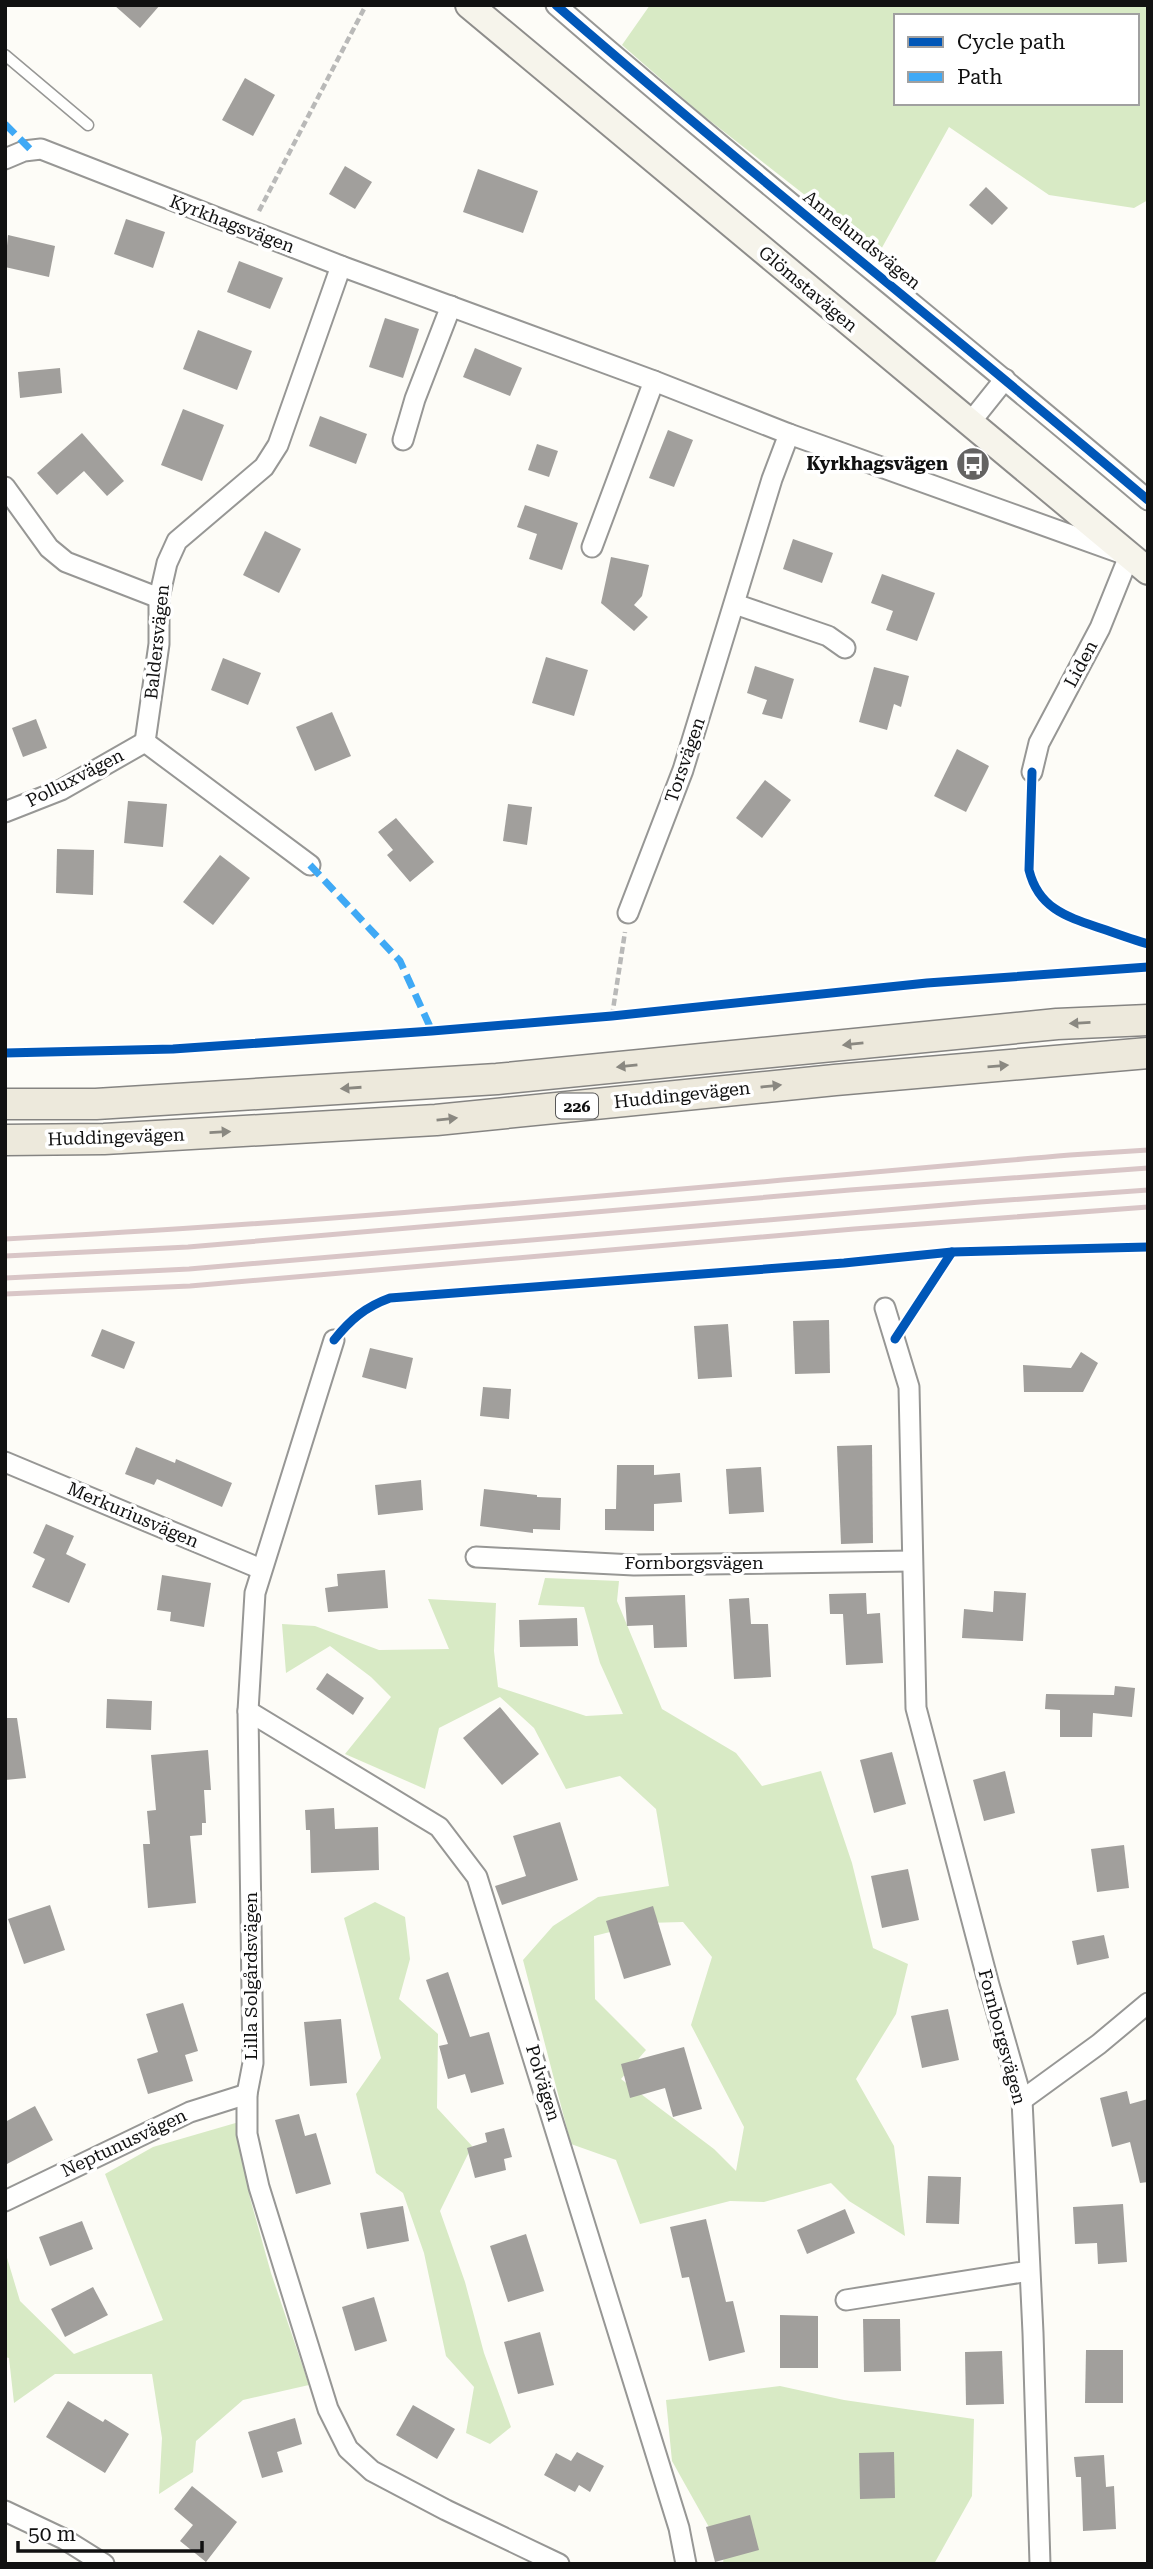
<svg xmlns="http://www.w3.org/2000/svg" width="1153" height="2569" font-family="'Roboto Serif',serif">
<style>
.forest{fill:#d8eac5;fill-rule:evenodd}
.building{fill:#a19f9c}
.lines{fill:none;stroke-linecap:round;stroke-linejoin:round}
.lane-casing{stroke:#979795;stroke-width:13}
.street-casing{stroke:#979795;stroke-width:23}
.secondary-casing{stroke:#8e8d8b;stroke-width:30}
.primary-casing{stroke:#858482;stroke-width:33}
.path{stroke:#b9b9b8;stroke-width:4.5;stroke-dasharray:7 3.5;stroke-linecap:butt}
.lane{stroke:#fffffe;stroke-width:10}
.street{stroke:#fffffe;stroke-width:19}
.secondary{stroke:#f6f4eb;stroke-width:26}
.primary{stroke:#ede9dc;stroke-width:30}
.rail{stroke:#d9c6c7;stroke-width:5}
.quiet{stroke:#3fa9f5;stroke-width:7;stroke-dasharray:14 7;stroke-linecap:butt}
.cycleway-casing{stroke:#fff;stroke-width:13}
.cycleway{stroke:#0057b8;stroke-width:9}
.oneway{fill:#8a8881}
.labels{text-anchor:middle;stroke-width:7;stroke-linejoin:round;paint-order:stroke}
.shield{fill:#fff;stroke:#585858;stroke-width:2}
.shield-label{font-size:16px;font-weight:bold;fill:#111}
.street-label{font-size:18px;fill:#111;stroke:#fff}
.poi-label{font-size:18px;font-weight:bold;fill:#111;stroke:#fff;text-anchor:end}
</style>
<rect width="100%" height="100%" fill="#fdfcf7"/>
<g class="forest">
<path d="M650 5H1148V200L1134 208 1049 195 949 127 879 253 700 113 622 45ZM896 16H1137V103H896Z"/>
<path d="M545 1578 619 1581 617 1601 662 1709 736 1753 762 1786 821 1771 852 1863 873 1948 908 1964 896 2014 856 2079 894 2146 905 2236 849 2201 831 2183 764 2202 730 2201 640 2224 616 2160 571 2144 523 1960 553 1926 598 1897 669 1886 656 1809 620 1776 566 1789 534 1728 500 1697 439 1728 425 1789 345 1754 391 1697 371 1677 330 1646 286 1673 282 1624 315 1626 379 1650 449 1649 428 1599 496 1603 494 1651 498 1687 586 1716 623 1714 600 1663 584 1607 538 1605ZM683 1922 712 1957 691 2025 744 2127 736 2171 714 2149 621 2079 646 2050 595 1999 594 1936 646 1923Z"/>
<polygon points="375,1902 405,1917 410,1959 399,1999 438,2034 437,2108 472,2146 440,2211 465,2282 484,2353 511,2427 490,2444 466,2433 474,2387 446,2356 424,2253 403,2193 376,2173 356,2094 381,2058 344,1918"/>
<polygon points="239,2122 250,2198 271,2273 309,2385 243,2400 196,2441 193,2472 159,2494 162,2438 152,2374 55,2374 14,2403 9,2358 5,2357 5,2251 20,2301 74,2354 163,2320 105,2174 153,2147"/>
<polygon points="780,2386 844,2400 974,2419 972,2496 934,2564 723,2564 724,2554 672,2461 666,2400"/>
</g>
<g class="building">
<polygon points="114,5 160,5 140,28"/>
<polygon points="245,78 275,95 253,136 222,120"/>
<polygon points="345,166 372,182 355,209 329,194"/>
<polygon points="478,169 538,191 523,233 463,212"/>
<polygon points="986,187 1008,208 992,225 969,205"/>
<polygon points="126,219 165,232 153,268 114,254"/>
<polygon points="8,235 55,246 49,277 5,267"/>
<polygon points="239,261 283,278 270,309 227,292"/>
<polygon points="385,318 419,329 403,378 369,367"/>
<polygon points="198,330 252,351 237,390 183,369"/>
<polygon points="475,348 522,368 510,396 463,377"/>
<polygon points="60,368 62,393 20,398 18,372"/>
<polygon points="183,409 224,425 202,481 161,465"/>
<polygon points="320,416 367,434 356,464 309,446"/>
<polygon points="668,430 693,440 674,487 649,478"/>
<polygon points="82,433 124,481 107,496 84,471 57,495 37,473"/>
<polygon points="537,444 558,451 549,477 528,470"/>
<polygon points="525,505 578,523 562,570 529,559 537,534 517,527"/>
<polygon points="265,531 301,549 279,593 243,575"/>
<polygon points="793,539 833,553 822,583 783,569"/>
<polygon points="611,557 649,565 642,596 634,605 648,617 634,631 601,603"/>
<polygon points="882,574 935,593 917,641 886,630 893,611 871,603"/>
<polygon points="546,657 588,670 574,716 532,703"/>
<polygon points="223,658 261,673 248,705 211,690"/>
<polygon points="755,666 794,679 782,719 762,714 767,700 747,693"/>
<polygon points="874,667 909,676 901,707 894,704 887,730 859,722"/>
<polygon points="332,712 351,756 315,771 296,727"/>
<polygon points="36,719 47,748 23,757 12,728"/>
<polygon points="957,749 989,766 966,812 934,796"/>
<polygon points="765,780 791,800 762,838 736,818"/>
<polygon points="128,801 167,804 163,847 124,843"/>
<polygon points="508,804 532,807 527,845 503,841"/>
<polygon points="396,818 434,862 410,882 387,855 393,850 378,832"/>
<polygon points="57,849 94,850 93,895 56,893"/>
<polygon points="220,855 250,878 213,925 183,902"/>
<polygon points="829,1320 830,1373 795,1374 793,1321"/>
<polygon points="728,1324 732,1377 698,1379 694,1326"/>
<polygon points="102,1329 135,1342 124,1369 91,1356"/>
<polygon points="370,1348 413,1358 406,1389 362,1377"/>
<polygon points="1081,1352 1098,1363 1083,1392 1024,1392 1023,1365 1071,1368"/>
<polygon points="483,1387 511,1389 509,1419 480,1416"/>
<polygon points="872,1445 873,1543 841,1544 837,1446"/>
<polygon points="136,1447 175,1463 176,1459 232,1483 222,1507 157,1479 154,1485 125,1474"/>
<polygon points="617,1465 654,1465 654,1475 680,1473 682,1502 654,1504 654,1531 605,1530 605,1509 616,1509"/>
<polygon points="761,1467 764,1512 729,1514 726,1469"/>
<polygon points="421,1480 423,1510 378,1515 375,1485"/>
<polygon points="484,1489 537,1495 537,1497 561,1498 560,1530 533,1529 533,1533 480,1526"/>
<polygon points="46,1524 74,1536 66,1554 86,1564 69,1603 32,1587 45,1559 33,1553"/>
<polygon points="385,1570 388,1608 328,1612 325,1588 338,1586 337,1574"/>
<polygon points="162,1575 211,1583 204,1627 170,1621 171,1612 157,1610"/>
<polygon points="994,1591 1026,1593 1023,1641 962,1638 964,1609 993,1612"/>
<polygon points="866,1593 867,1614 880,1613 883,1663 846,1665 843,1614 830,1614 829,1594"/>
<polygon points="685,1595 687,1647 654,1648 653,1625 627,1626 625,1597"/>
<polygon points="749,1598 751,1624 768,1624 771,1677 734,1679 729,1599"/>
<polygon points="577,1618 578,1646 520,1647 519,1620"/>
<polygon points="327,1673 364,1698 353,1715 316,1689"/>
<polygon points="1115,1686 1135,1688 1132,1717 1093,1713 1092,1737 1060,1737 1060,1710 1045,1709 1046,1694 1114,1695"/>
<polygon points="107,1699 152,1701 151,1730 106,1728"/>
<polygon points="500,1707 539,1754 502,1785 463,1738"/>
<polygon points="5,1718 17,1718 26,1778 5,1780"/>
<polygon points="208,1750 211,1790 204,1790 206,1823 202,1823 202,1835 190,1836 196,1903 148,1908 143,1844 150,1844 147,1811 156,1810 151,1755"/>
<polygon points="892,1752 906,1804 874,1813 860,1760"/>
<polygon points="1005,1771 1015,1813 984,1821 973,1780"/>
<polygon points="334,1808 335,1829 378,1827 379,1870 311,1873 310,1830 306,1830 305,1810"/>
<polygon points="560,1822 578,1880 502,1905 495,1886 526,1876 513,1836"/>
<polygon points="1124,1845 1129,1888 1097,1892 1091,1849"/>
<polygon points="908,1869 919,1920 882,1928 871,1876"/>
<polygon points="50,1905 65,1950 24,1964 8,1919"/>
<polygon points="653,1906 671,1965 624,1979 606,1921"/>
<polygon points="1104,1935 1109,1958 1077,1965 1072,1941"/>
<polygon points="448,1972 470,2037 489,2032 504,2084 471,2093 465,2074 448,2079 439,2046 448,2044 426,1980"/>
<polygon points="183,2003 198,2051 185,2055 193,2081 148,2094 137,2059 158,2052 146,2014"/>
<polygon points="948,2009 959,2060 922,2068 911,2016"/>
<polygon points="341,2019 347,2083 310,2086 304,2022"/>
<polygon points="684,2047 702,2109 673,2117 665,2088 630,2098 621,2064"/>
<polygon points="1127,2091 1130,2104 1148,2099 1148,2182 1140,2183 1130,2142 1112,2147 1100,2098"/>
<polygon points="35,2106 53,2140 5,2165 5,2122"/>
<polygon points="299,2114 305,2136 316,2133 331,2184 296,2194 275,2120"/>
<polygon points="504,2128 512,2157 504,2159 506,2170 475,2178 467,2148 487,2142 485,2133"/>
<polygon points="928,2176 961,2177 959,2224 926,2223"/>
<polygon points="1123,2204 1127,2262 1098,2264 1097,2243 1075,2244 1073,2207"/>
<polygon points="403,2206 409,2241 367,2249 360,2213"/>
<polygon points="845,2209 855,2233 807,2254 797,2230"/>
<polygon points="706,2219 726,2302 733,2301 745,2352 709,2361 689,2277 682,2278 670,2227"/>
<polygon points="82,2221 93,2249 50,2266 39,2237"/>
<polygon points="526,2234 544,2291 508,2302 490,2246"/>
<polygon points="93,2287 108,2315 65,2337 51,2309"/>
<polygon points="374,2297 387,2341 355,2351 342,2307"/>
<polygon points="780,2315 818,2316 818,2368 780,2368"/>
<polygon points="863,2319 900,2319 901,2371 864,2372"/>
<polygon points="540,2332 554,2385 518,2394 504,2342"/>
<polygon points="1086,2350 1123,2350 1123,2403 1085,2403"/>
<polygon points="1002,2351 1004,2404 966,2405 965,2352"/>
<polygon points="68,2401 103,2422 105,2419 129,2434 105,2473 46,2437"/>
<polygon points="413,2405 455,2429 437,2459 396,2435"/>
<polygon points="295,2418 302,2444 277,2452 283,2472 262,2478 248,2432"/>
<polygon points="577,2452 604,2466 590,2492 579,2485 575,2492 544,2475 556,2453 571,2461"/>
<polygon points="894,2452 895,2498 860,2499 859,2453"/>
<polygon points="1104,2455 1106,2487 1114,2486 1116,2529 1083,2531 1081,2477 1076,2477 1074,2457"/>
<polygon points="192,2486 237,2522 206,2562 180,2541 193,2525 174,2509"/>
<polygon points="750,2515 759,2550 715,2562 706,2527"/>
</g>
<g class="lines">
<g class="lane-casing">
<polyline id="lane" points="5,55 88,125"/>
</g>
<g class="street-casing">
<g id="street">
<path d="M556 5C750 174 952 333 1148 500"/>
<polyline points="5,159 24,151 41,149 341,266 654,381 789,434 1129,556 1100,628 1039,743 1032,772"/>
<polyline points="969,424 1005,379"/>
<polyline points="403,440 415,399 451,306"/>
<polyline points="5,487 49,548 66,562 159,598"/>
<polyline points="592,547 654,381"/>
<polyline points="735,604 828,636 845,648"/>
<polyline points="5,812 61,790 145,742"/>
<polyline points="310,865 145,742 159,644 159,598 167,563 177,541 264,467 278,445 341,266"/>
<polyline points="628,913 683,770 772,479 789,434"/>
<polyline points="885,1308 909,1387 916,1708 989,1985 1022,2100 1033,2333 1040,2564"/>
<polyline points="334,1340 255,1593 248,1711 253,2063 247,2094 247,2134 259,2187 328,2409 348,2449 372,2471 446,2510 559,2564"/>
<polyline points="5,1462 261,1569"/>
<polyline points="476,1557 634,1565 912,1561"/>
<polyline points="248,1711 439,1827 477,1877 679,2528 686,2564"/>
<polyline points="1022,2100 1099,2044 1148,2003"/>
<polyline points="5,2201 190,2112 247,2094"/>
<polyline points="846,2300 1029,2271"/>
<polyline points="5,2511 64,2539 104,2564"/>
</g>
</g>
<g class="secondary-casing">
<polyline id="secondary" points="469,5 1148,571"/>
</g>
<g class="primary-casing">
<g id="primary">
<polyline points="5,1104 96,1104 497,1079 1057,1024 1148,1020"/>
<polyline points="5,1140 104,1139 436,1120 835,1080 1148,1053"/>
</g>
</g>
<g class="path">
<polyline points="259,211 366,5"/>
<polyline points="612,1016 625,932"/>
</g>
<use href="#lane" class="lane"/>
<use href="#street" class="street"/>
<use href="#secondary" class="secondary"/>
<use href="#primary" class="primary"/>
<g class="rail">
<path d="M5 1239C361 1221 715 1185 1070 1155L1148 1150"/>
<polyline points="5,1256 188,1247 850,1190 1148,1168"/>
<polyline points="5,1278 189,1269 980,1202 1148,1190"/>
<polyline points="5,1294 190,1286 854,1229 1148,1207"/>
</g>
<g class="quiet">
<polyline points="5,124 31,150"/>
<polyline points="310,865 400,961 432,1031"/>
</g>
<g class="cycleway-casing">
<g id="cycleway">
<path d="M556 5C750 174 952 333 1148 500"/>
<path d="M1032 772 1029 870C1039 911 1071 918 1106 930 1120 935 1134 940 1148 944"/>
<polyline points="5,1053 173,1049 432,1031 612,1016 927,983 1148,967"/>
<polyline points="895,1339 952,1252"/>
<path d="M334 1340C350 1320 365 1307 390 1298L844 1263 952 1252 1148 1247"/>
</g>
</g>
<use href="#cycleway" class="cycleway"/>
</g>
<defs><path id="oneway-solid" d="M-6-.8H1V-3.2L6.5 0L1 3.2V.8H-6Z" transform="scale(1.75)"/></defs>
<g class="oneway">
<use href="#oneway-solid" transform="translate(1080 1023) rotate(177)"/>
<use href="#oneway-solid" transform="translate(853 1044) rotate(174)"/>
<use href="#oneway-solid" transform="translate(627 1066) rotate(174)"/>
<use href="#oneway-solid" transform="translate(998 1066) rotate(-5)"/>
<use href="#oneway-solid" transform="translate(771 1086) rotate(-6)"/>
<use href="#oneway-solid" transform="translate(351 1088) rotate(176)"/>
<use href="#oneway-solid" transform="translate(447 1119) rotate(-6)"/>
<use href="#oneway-solid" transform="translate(220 1132) rotate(-3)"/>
</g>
<defs>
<g id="bus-disc" transform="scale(1.75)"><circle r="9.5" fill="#646362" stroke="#fff"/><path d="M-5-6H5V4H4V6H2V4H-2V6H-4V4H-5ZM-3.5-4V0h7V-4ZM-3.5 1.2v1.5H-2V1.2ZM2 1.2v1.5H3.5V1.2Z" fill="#fff"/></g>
</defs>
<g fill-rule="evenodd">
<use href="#bus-disc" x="973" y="464"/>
</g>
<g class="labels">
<rect class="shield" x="556" y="1093.5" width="42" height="25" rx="5"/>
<g class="shield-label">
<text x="577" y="1112">226</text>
</g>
<g class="street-label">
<text transform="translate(232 224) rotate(21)" y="6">Kyrkhagsvägen</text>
<text transform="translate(862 240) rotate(39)" y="6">Annelundsvägen</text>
<text transform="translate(808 289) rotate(40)" y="6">Glömstavägen</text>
<text transform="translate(157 642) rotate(-84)" y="6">Baldersvägen</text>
<text transform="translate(1081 664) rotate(-62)" y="6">Liden</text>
<text transform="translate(685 760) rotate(-71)" y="6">Torsvägen</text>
<text transform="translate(75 778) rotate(-27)" y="6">Polluxvägen</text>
<text transform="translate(682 1095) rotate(-6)" y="6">Huddingevägen</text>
<text transform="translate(116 1137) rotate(-2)" y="6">Huddingevägen</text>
<text transform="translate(133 1515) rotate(23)" y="6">Merkuriusvägen</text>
<text x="694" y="1569">Fornborgsvägen</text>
<text transform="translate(251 1976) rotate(-90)" y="6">Lilla Solgårdsvägen</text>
<text transform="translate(1002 2037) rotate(75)" y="6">Fornborgsvägen</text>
<text transform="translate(543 2083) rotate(73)" y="6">Polvägen</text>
<text transform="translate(124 2143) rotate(-25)" y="6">Neptunusvägen</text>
</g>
<g class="poi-label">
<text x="948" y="470">Kyrkhagsvägen</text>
</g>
</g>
<rect width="1153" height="2569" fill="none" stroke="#111111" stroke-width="14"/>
<rect x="894" y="14" width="245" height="91" fill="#ffffff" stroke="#a0a0a0" stroke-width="2"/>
<rect x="908" y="37" width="35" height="10" fill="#0057b8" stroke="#a0a0a0" stroke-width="2"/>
<text x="957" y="49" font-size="21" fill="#111111">Cycle path</text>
<rect x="908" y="72" width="35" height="10" fill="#3fa9f5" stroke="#a0a0a0" stroke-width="2"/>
<text x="957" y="84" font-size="21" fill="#111111">Path</text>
<path d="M18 2541v10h184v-10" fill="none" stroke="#111111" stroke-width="3.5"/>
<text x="28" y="2541" font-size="21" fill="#111111" stroke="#ffffff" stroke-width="5" paint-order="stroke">50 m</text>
</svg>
